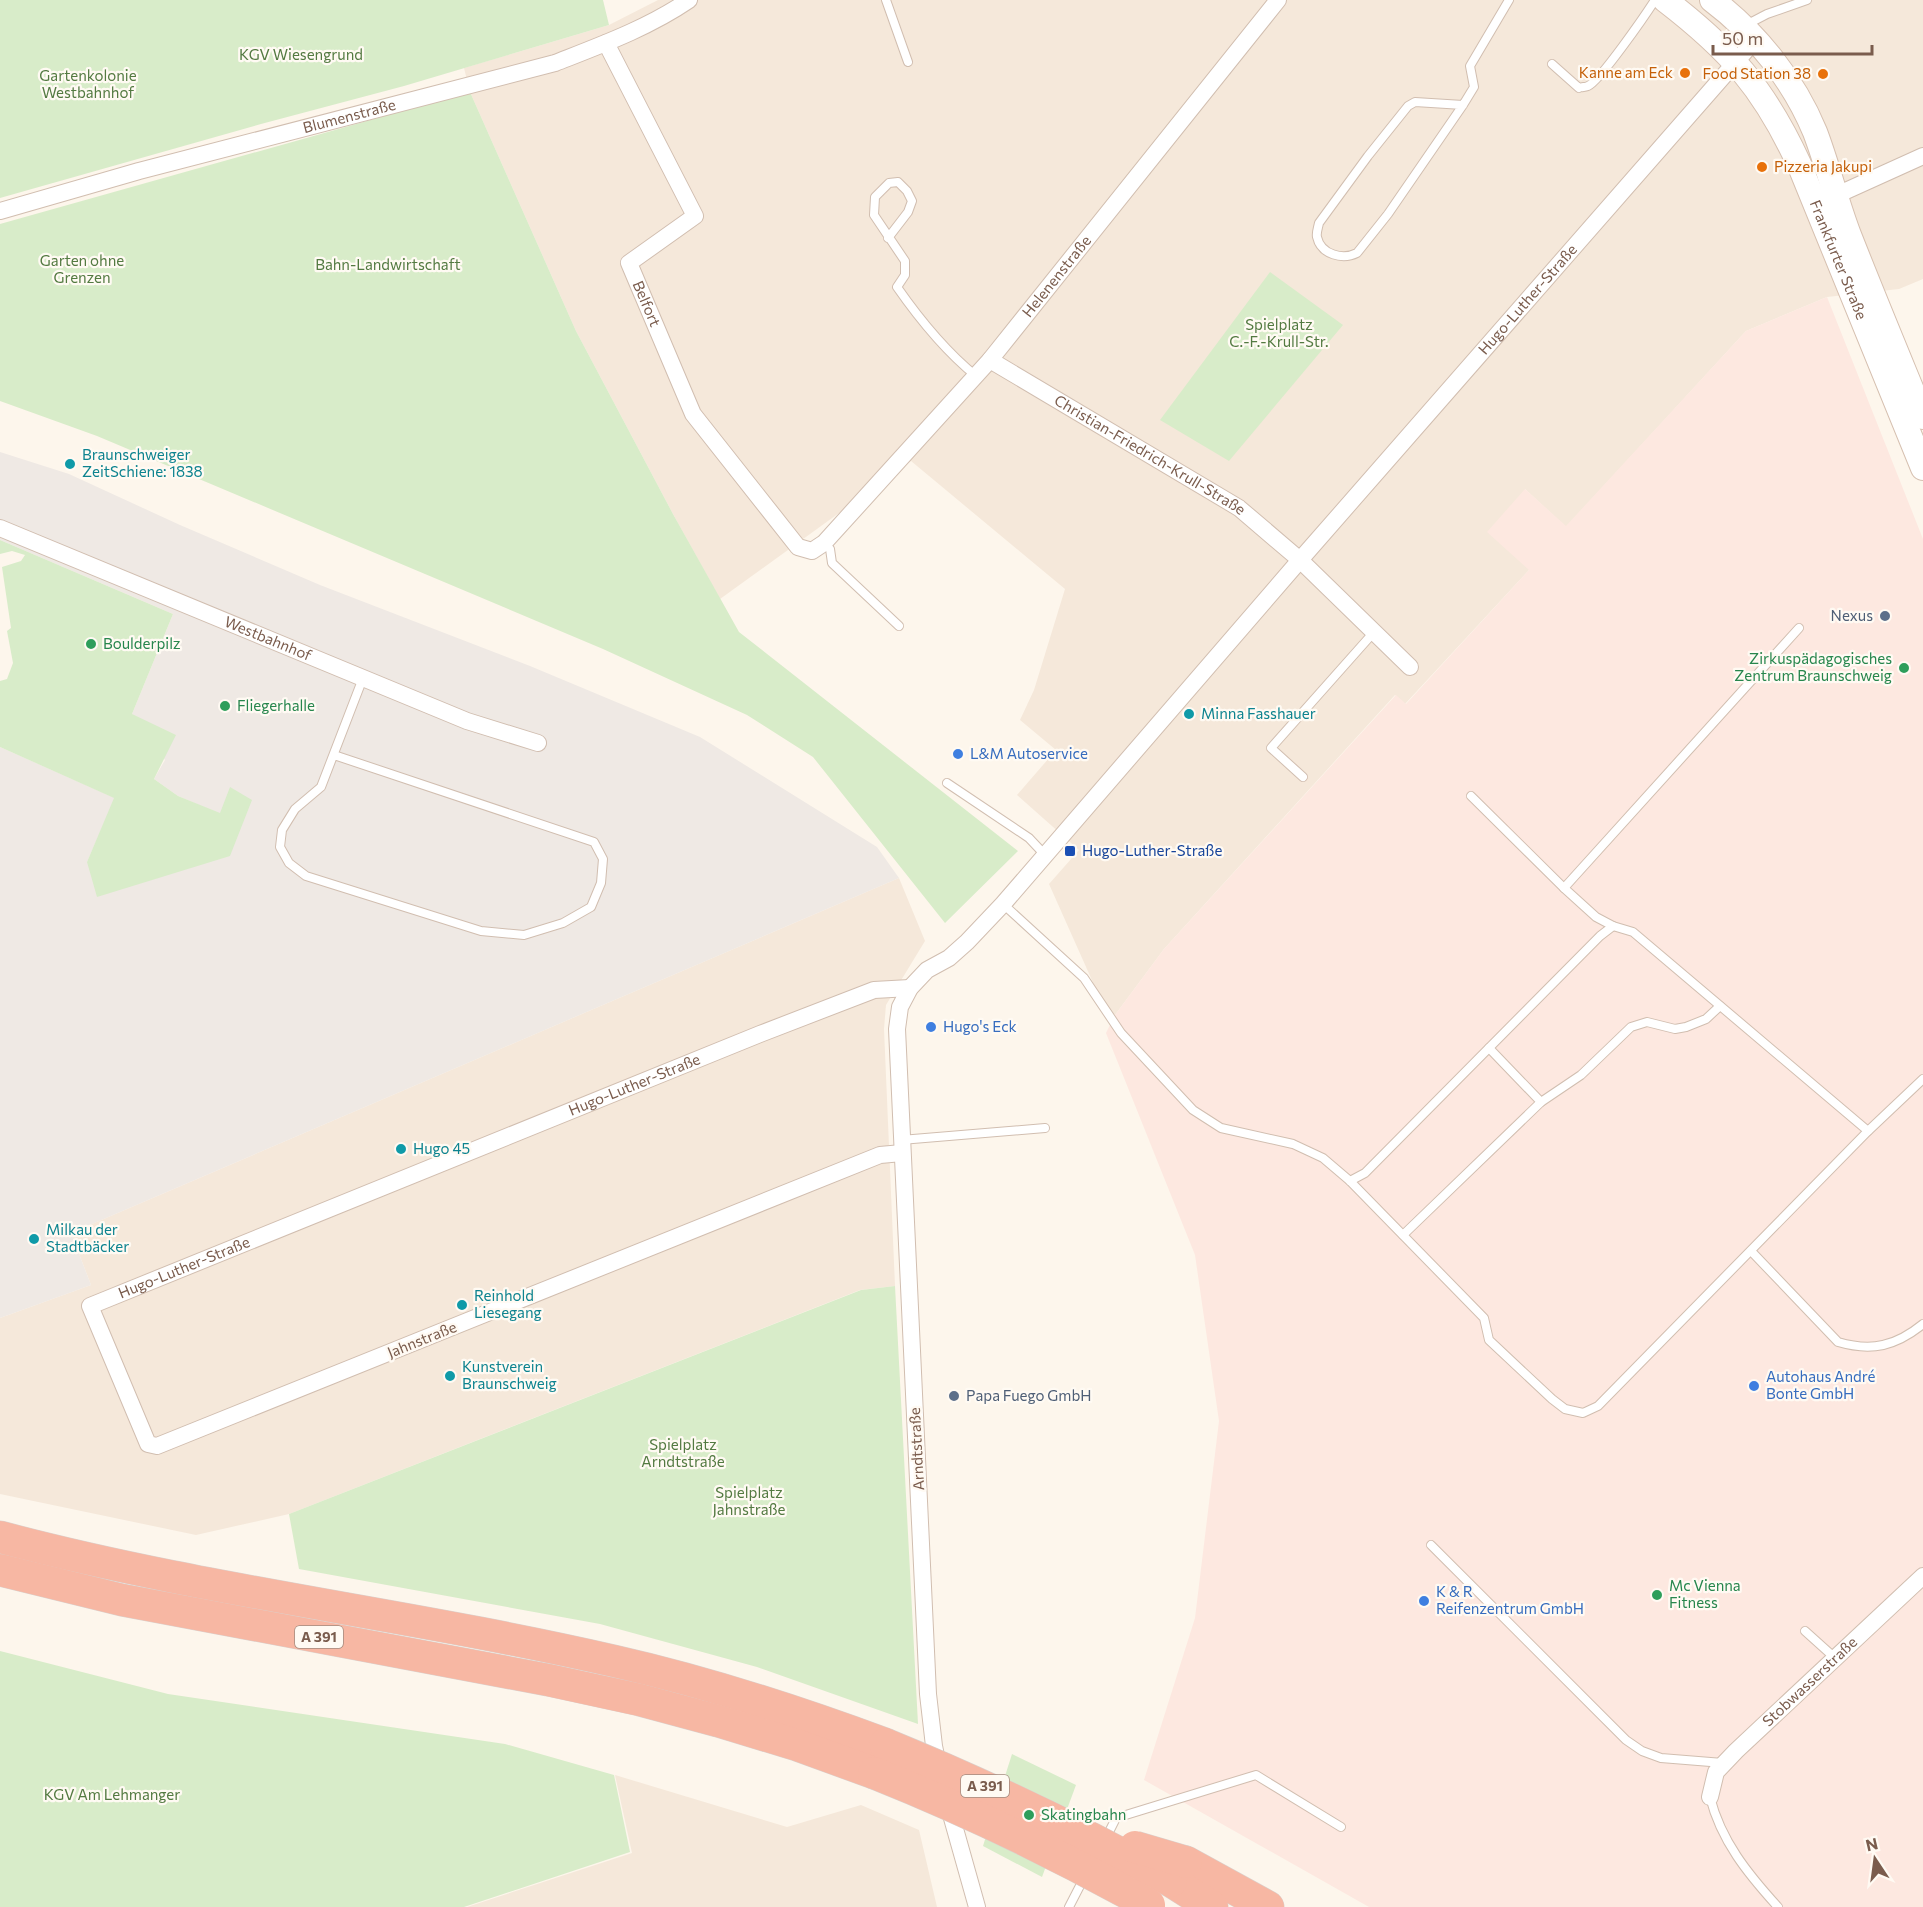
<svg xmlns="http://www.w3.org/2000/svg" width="1923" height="1907" font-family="Commissioner,sans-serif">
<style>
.residential{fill:#f5e8da}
.commercial{fill:#fde8e0}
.industrial{fill:#efe9e4}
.green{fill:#d8ecc9}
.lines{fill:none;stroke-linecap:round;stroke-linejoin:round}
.service-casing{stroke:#d1beb0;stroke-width:10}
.minor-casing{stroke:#d1beb0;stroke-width:18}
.secondary-casing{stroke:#d6c0b0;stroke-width:26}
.motorway-casing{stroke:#dad1cd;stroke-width:33}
.service{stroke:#fff;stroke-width:8}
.minor{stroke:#fff;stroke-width:16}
.secondary{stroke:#fff;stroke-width:24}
.motorway{stroke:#f7b7a3;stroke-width:32}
.motorway-bridge-casing{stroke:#dad1cd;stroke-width:33;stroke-linecap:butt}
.motorway-bridge{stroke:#f7b7a3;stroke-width:32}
.food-dot{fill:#e8710a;stroke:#fffaf3;stroke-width:2}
.culture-dot{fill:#0f9aa8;stroke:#fffaf3;stroke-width:2}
.service-dot{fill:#5c6f8a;stroke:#fffaf3;stroke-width:2}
.leisure-dot{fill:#2e9e5b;stroke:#fffaf3;stroke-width:2}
.shop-dot{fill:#3f7fe0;stroke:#fffaf3;stroke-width:2}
.transit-dot{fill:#1a4fb4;stroke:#fffaf3;stroke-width:2}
.labels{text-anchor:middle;stroke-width:4.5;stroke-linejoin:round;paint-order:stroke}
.shield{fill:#fffaf3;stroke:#a28b7f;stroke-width:1.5}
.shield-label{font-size:14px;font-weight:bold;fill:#7a5c4d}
.park-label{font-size:15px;fill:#537a41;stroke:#fffaf3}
.food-label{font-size:15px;fill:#c56008;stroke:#fffaf3;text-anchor:end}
.street-label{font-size:15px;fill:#7a5c4d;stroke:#fffaf3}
.culture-label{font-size:15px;fill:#0d838f;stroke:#fffaf3;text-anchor:start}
.service-label{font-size:15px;fill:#4e5e75;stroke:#fffaf3;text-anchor:end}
.leisure-label{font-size:15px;fill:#27864d;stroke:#fffaf3;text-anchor:start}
.shop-label{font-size:15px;fill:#366cbe;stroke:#fffaf3;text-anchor:start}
.transit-label{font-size:15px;fill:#164399;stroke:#fffaf3;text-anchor:start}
</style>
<rect width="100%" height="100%" fill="#fdf6ec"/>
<g class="residential">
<polygon points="658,0 1923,0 1923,279 1899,289 1827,297 1746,331 1566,527 1525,489 1529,570 1405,704 1395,695 1164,949 1115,1015 1103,1005 1049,884 1079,850 1017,795 1056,750 1020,720 1034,690 1065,589 911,461 720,599 673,514 576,331 470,92 464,68 609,25"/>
<polygon points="899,878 925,941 886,1005 884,1029 895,1286 860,1290 289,1514 196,1535 0,1494 0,1318 91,1285 71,1233"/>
<polygon points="615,1775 787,1827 861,1805 919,1830 937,1907 467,1907 632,1853"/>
</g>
<polygon class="commercial" points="1827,297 1923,539 1923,1907 1369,1907 1144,1780 1195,1618 1219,1421 1195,1255 1106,1033 1115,1015 1164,949 1396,695 1406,704 1529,570 1487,532 1525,489 1566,526 1746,331"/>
<polygon class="industrial" points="0,452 69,474 180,525 320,585 530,666 700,737 877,847 899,878 71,1233 91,1285 0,1318 0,747 115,798 87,862 220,814 178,796 154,779 165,760 132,714 173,614 0,540"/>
<g class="green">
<polygon points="0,0 603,0 609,25 404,86 261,124 0,198"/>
<polygon points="470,92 576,331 673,514 739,632 1018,851 945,923 813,757 747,715 603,649 97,436 0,401 0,224"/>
<polygon points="1270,272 1343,325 1229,461 1160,420"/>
<polygon points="0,540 173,614 132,714 176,735 154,779 178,796 220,813 230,787 252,800 230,856 97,897 87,862 114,798 0,747 0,681 7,679 13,663 7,631 11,628 2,567 21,561 25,555 12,551 0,554"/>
<polygon points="895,1286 918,1724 757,1667 600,1624 299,1569 289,1514 861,1290"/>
<polygon points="0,1651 168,1694 505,1744 614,1775 630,1852 464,1907 0,1907"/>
<polygon points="1012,1754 1076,1785 1042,1877 983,1846"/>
</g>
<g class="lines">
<g class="service-casing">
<g id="service">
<polyline points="886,0 908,62"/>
<polyline points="1744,26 1767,14 1807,0"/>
<path d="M1552 64 1579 88C1580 87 1587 87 1588 86 1600 81 1646 14 1655 0"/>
<path d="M1463 105 1415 102 1408 106 1368 156 1319 223C1318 228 1316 233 1317 237 1321 255 1343 260 1357 253L1388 214 1463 105 1474 87 1470 66 1509 0"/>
<path d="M888 238 908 212 912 201 907 191 898 182 889 183 875 197 874 215 905 261V275L897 287C920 320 944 350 976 376"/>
<polyline points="824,543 830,549 832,563 899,626"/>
<polyline points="334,755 594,842 603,859 601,883 591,907 563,923 524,935 481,931 306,876 289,863 280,847 282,830 295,809 321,787 363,678"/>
<polyline points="1303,777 1271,748 1374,632"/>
<polyline points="947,783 1029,838 1045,855"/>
<polyline points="1471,796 1564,888 1596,917 1613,926"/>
<polyline points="1564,888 1799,628"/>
<polyline points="1003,904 1084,978 1121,1033 1193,1110 1221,1128 1293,1144 1323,1158 1350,1181 1484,1318 1489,1340 1552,1399 1565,1409 1583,1413 1598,1406 1868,1131 1923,1079"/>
<polyline points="1541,1102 1581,1075 1631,1027 1647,1022 1675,1029 1686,1027 1706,1019 1720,1006"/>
<polyline points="901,1140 1045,1128"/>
<polyline points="1350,1181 1365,1173 1600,936 1613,926 1633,932 1868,1131"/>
<polyline points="1403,1235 1541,1102 1489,1048"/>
<path d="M1751 1251 1838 1342C1872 1352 1896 1346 1923 1324"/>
<polyline points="1431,1545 1626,1740 1642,1751 1661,1758 1723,1763"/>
<polyline points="1805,1631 1835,1658"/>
<path d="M1710 1797C1721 1841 1748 1874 1778 1907"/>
<polyline points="1106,1838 1116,1818 1256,1775 1341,1827"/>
<polyline points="1069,1907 1085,1876"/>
</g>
</g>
<g class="minor-casing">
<g id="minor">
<path id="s1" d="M606 43 695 216 629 263 693 414 798 547 812 551 824 543 990 360 1278 0"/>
<polyline points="1828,199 1923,156"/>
<path id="s2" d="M0 211 139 171 555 63C601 45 648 28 689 0"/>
<path id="s3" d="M990 360 1239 508 1300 560 1410 667"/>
<path id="s4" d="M0 528 467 721 538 743"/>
<path id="s5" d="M902 1153 880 1155 157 1446 148 1444 90 1306 760 1034 874 990 910 988"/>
<path id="s6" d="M939 1770 934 1746 928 1694 897 1029 900 1007 910 988 927 970 949 958 967 942 1003 904 1300 560 1755 40"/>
<path id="s7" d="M1710 1797 1716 1772 1736 1751 1923 1576"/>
<polyline points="948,1804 977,1907"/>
</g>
</g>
<g class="secondary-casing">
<g id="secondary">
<path id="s8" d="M1665 0C1730 50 1764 88 1799 164L1923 468"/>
<path d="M1712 0C1756 33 1794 81 1815 132 1828 166 1836 201 1849 235 1873 296 1898 356 1923 417"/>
</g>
</g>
<g class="motorway-casing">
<g id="motorway">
<path d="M0 1537C202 1591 411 1614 614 1661 707 1682 796 1711 885 1744"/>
<polyline points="0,1570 122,1600 548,1680 640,1700 718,1721 797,1745 874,1773"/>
<polyline points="1186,1862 1268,1907"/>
<polyline points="1171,1881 1212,1907"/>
</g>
</g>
<use href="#service" class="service"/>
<use href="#minor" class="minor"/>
<use href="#secondary" class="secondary"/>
<use href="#motorway" class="motorway"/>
<g class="motorway-bridge-casing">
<g id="motorway-bridge">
<path d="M885 1744C983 1784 1078 1829 1171 1881"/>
<path d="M874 1773C969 1811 1060 1855 1149 1905"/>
<polyline points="1135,1847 1186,1862"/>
</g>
</g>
<use href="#motorway-bridge" class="motorway-bridge"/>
</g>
<g class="food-dot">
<circle cx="1685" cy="73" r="6"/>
<circle cx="1823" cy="74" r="6"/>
<circle cx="1762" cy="167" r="6"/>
</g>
<g class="culture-dot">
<circle cx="70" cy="464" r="6"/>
<circle cx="1189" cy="714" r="6"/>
<circle cx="401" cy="1149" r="6"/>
<circle cx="34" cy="1239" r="6"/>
<circle cx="462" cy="1305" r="6"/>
<circle cx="450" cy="1376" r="6"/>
</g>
<g class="service-dot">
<circle cx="1885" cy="616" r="6"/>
<circle cx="954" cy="1396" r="6"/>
</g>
<g class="leisure-dot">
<circle cx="91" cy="644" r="6"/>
<circle cx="1904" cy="668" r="6"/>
<circle cx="225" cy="706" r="6"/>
<circle cx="1657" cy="1595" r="6"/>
<circle cx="1029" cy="1815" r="6"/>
</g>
<g class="shop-dot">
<circle cx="958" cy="754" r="6"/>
<circle cx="931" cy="1027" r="6"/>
<circle cx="1754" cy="1386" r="6"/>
<circle cx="1424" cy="1601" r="6"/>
</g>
<rect class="transit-dot" x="1064" y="845" width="12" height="12" rx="3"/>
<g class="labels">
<g class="shield">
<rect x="295" y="1626" width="48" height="22" rx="4.5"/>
<rect x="961" y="1775" width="48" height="22" rx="4.5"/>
</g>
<g class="shield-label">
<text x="319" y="1642">A 391</text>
<text x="985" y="1791">A 391</text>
</g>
<g class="park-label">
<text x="301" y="60">KGV Wiesengrund</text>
<text x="88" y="81">Gartenkolonie<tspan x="88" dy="17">Westbahnhof</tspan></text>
<text x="82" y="266">Garten ohne<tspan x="82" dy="17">Grenzen</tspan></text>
<text x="388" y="270">Bahn-Landwirtschaft</text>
<text x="1279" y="330">Spielplatz<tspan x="1279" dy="17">C.-F.-Krull-Str.</tspan></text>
<text x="683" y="1450">Spielplatz<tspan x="683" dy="17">Arndtstraße</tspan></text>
<text x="749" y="1498">Spielplatz<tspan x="749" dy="17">Jahnstraße</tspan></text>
<text x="112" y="1800">KGV Am Lehmanger</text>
</g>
<g class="food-label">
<text x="1673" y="78">Kanne am Eck</text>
<text x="1811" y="79">Food Station 38</text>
<text x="1774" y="172" text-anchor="start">Pizzeria Jakupi</text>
</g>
<g class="street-label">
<text dy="5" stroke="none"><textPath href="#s2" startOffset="362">Blumenstraße</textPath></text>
<text dy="5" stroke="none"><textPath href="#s8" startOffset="318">Frankfurter Straße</textPath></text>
<text dy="5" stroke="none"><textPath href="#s1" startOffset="992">Helenenstraße</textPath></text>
<text dy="5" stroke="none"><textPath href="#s6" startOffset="1713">Hugo-Luther-Straße</textPath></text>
<text dy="5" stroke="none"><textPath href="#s1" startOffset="320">Belfort</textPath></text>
<text dy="5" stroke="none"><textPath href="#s3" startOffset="186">Christian-Friedrich-Krull-Straße</textPath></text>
<text dy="5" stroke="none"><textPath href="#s4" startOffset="290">Westbahnhof</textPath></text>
<text dy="5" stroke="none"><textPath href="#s5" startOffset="1548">Hugo-Luther-Straße</textPath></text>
<text dy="5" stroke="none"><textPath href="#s5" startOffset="1062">Hugo-Luther-Straße</textPath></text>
<text transform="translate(422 1340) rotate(-22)" y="5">Jahnstraße</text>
<text transform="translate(917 1449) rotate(-93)" y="5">Arndtstraße</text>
<text dy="5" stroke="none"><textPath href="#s7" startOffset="156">Stobwasserstraße</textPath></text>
</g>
<g class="culture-label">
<text x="82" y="460">Braunschweiger<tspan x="82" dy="17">ZeitSchiene: 1838</tspan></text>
<text x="1201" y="719">Minna Fasshauer</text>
<text x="413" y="1154">Hugo 45</text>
<text x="46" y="1235">Milkau der<tspan x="46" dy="17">Stadtbäcker</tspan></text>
<text x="474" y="1301">Reinhold<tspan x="474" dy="17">Liesegang</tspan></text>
<text x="462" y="1372">Kunstverein<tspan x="462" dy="17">Braunschweig</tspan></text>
</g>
<g class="service-label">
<text x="1873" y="621">Nexus</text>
<text x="966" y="1401" text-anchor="start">Papa Fuego GmbH</text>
</g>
<g class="leisure-label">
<text x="103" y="649">Boulderpilz</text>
<text x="1892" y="664" text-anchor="end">Zirkuspädagogisches<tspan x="1892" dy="17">Zentrum Braunschweig</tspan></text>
<text x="237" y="711">Fliegerhalle</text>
<text x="1669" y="1591">Mc Vienna<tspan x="1669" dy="17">Fitness</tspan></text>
<text x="1041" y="1820">Skatingbahn</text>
</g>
<g class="shop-label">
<text x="970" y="759">L&amp;M Autoservice</text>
<text x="943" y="1032">Hugo's Eck</text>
<text x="1766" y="1382">Autohaus André<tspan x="1766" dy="17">Bonte GmbH</tspan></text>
<text x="1436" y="1597">K &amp; R<tspan x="1436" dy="17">Reifenzentrum GmbH</tspan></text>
</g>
<g class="transit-label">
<text x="1082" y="856">Hugo-Luther-Straße</text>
</g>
</g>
<g transform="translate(1875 1859) rotate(347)" stroke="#fffaf3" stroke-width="4.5" paint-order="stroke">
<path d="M0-4.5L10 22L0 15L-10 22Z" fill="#7a5c4d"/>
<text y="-9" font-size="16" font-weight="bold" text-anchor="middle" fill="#7a5c4d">N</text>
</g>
<path d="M1713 45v9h159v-9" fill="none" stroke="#7a5c4d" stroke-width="3"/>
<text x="1722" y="45" font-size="18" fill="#7a5c4d" stroke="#fffaf3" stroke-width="4.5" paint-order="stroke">50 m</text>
</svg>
